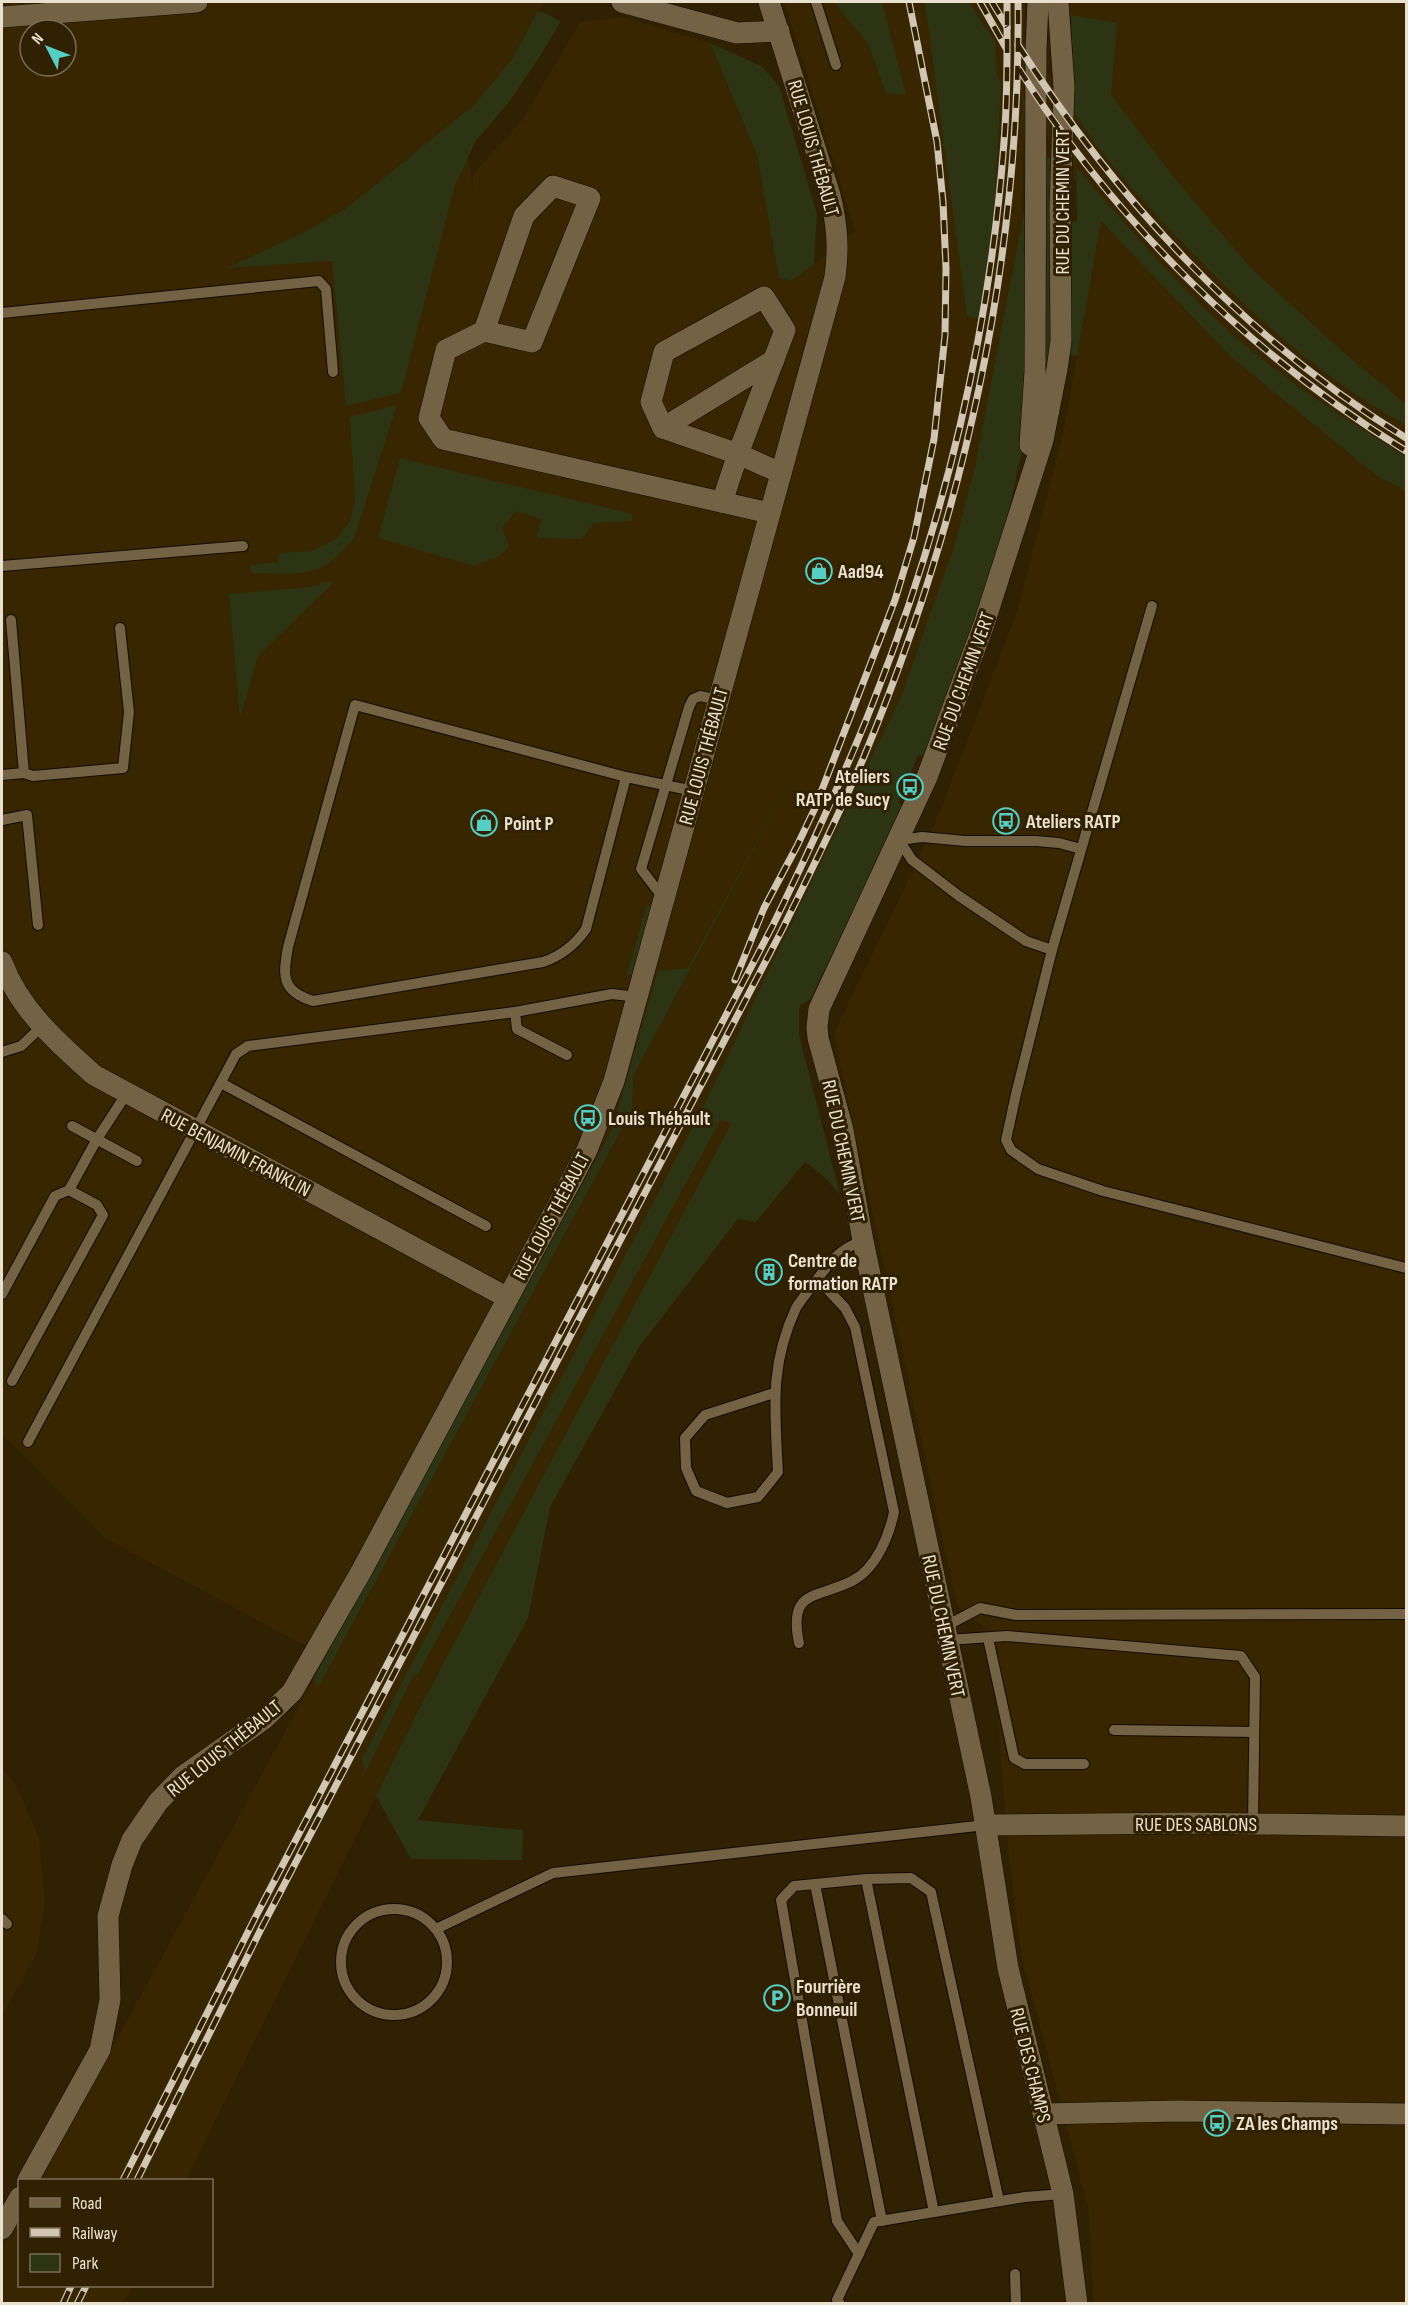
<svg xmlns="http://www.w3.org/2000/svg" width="1408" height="2305" font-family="'Sofia Sans Condensed',sans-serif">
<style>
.built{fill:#382600;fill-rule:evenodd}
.green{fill:#2c3413}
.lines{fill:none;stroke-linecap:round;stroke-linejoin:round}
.service-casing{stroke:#160b00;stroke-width:12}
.minor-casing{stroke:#160b00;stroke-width:22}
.service{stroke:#736244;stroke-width:10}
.minor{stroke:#736244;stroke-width:21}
.rail-casing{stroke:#d0c6b3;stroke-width:7}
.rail{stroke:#302103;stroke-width:4.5;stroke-dasharray:14;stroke-linecap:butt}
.labels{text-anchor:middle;stroke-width:6;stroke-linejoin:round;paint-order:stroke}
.street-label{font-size:20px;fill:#e9e0cf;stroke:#302103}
.poi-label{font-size:20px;font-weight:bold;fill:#e9e0cf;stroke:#302103;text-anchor:start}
</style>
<rect width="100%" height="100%" fill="#302103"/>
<g class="built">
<path d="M2 2H543L513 58 475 105 366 192 465 119 473 191V174L523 119 580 22 622 17 710 43 757 155 779 278 792 281 855 231 785 2H1025L1024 37 1053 80 1074 92 1071 16 1059 11 1058 2H1406V2303H1093L1089 2211 1021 1954 1007 1838 991 1632 957 1606 834 1034 935 824 1018 610 1064 430 1100 221 1024 97 1020 318 1008 408 803 998 419 1709 186 2180H40L326 1657 105 1538 2 1434ZM30 30H66V66H30Z"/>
<polygon points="2,1768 18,1789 39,1839 45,1903 36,1955 2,2015"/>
<polygon points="19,2216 20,2286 133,2286 123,2303 2,2304 2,2248"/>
</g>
<g class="green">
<polygon points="835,2 882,2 906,95 886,93 868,43 843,14"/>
<polygon points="925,2 970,2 984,27 995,41 997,73 1001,85 995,204 980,320 967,316"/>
<polygon points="538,10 561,21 540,56 509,102 475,142 454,188 401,393 346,406 332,261 227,268 306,231 345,209 474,105 513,58"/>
<path d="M1071 15 1117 23 1111 95 1176 180 1251 268 1343 352 1406 404V425C1322 379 1250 313 1184 244 1155 214 1127 184 1102 152 1084 129 1069 104 1053 80L1075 92Z"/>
<polygon points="710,43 761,66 779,86 817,214 814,264 792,281 779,278 757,155"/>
<polygon points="1023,96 1032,111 1028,425 999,553 925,756 918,755 898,803 904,806 810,1000 801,1004 799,1010 799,1035 840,1194 822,1175 805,1162 756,1222 738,1219 639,1347 550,1507 528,1618 418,1820 523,1830 522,1860 411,1859 376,1796 418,1711 731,1124 721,1119 419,1672 412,1678 365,1773 362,1759 702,1109 901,697 955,544 975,467 1025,207"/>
<polygon points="1042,158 1054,158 1054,350 1039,407"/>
<path d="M1076 167C1129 228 1183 293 1245 345 1295 387 1351 423 1406 456V491L1377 476 1231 357 1101 221 1077 356 1070 355 1072 222 1077 221Z"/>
<path d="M397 405 354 538C321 580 301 574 251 573V565L278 562 279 553 312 551 336 539 350 521 355 501 350 417Z"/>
<polygon points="400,458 633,514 631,521 594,523 582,539 537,538 541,519 516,511 502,528 509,546 499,556 474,566 378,538"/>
<polygon points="331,580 332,584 258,656 240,718 229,594 311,587"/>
<polygon points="794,773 633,1076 632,1110 318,1687 314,1678 612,1130 658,971 688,968"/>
<polygon points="647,904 651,909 634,972 626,978"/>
</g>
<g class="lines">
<g class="service-casing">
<g id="service">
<polyline points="816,2 836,65"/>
<polyline points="2,313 319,281 326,289 333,372"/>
<polyline points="2,566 243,546"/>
<polyline points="1152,606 1052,950 1016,1094 1006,1140 1011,1150 1038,1169 1103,1191 1406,1268"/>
<polyline points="11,620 24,773 33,776 123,768 129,712 120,628"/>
<polyline points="2,775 24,773"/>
<path d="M626 777 586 929C575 945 561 956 543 962L313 1001C281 991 283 976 288 947L355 705 626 777 694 791"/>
<polyline points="2,820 27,815 38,925"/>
<polyline points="664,899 641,869 689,707 693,699 700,696 718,700"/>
<polyline points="1052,950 1026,941 959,896 912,860 899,840 922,837 965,841 1036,841 1059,843 1081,849"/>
<polyline points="515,1012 517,1029 567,1055"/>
<polyline points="2,1052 21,1046 41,1027"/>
<polyline points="221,1083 486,1226"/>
<polyline points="72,1126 137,1161"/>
<polyline points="2,1294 55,1196 69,1190 97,1139 127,1093"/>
<polyline points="12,1381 103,1215 97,1205 69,1190"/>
<path d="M774 1393 705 1415 685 1438 686 1468 696 1491 727 1503 758 1497 778 1472C775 1411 769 1366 796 1308 802 1298 811 1288 818 1278 832 1260 841 1248 863 1241"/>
<polyline points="28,1442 236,1054 248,1046 515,1012 612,994 638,997"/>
<polyline points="944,1627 980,1608 1016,1615 1406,1614"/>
<polyline points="988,1638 1014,1758 1025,1764 1084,1764"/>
<polyline points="947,1640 1007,1636 1241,1656 1255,1677 1253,1824"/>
<path d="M799 1643C788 1589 816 1599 852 1581 876 1569 889 1536 894 1512L855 1327 845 1308 818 1279"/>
<polyline points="1114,1730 1254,1732"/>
<polyline points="866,1879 934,2212"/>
<polyline points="815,1884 882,2221"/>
<circle cx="394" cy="1962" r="53"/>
<polyline points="2,1919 7,1924"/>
<polyline points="436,1929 553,1873 986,1825"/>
<polyline points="859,2254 837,2221 781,1900 794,1886 866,1879 911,1878 931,1892 999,2201"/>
<polyline points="1015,2274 1016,2304"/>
<polyline points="840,2304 837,2300 874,2222 1025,2197 1063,2194"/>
</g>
</g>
<g class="minor-casing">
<g id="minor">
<polyline points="622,2 737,33 779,31"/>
<polyline points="1058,2 1064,87 1060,208 1061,341 1057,369 1043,440 984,624 927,777 819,1009 817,1027 818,1038 843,1130 863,1241 981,1797 1008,1968 1063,2194 1077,2304"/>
<polyline points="2,17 197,2"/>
<polyline points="484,331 532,342 590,198 553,186 524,216 484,331 446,350 429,418 443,439 770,513"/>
<polyline points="663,428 774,360"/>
<polyline points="1030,445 1035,372 1036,50 1038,2"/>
<polyline points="722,502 738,454 663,428 651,402 664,352 764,297 785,330 738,454 781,473"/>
<path d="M2 962C19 1009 58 1043 94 1075L508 1298"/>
<polyline points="986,1825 1191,1823 1406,1826"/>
<polyline points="1043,2114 1177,2111 1406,2114"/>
<path d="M28 2180 100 2050 110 2000 108 1916 122 1865 132 1840 158 1802 183 1776 264 1719 292 1692 362 1570 574 1175 587 1150 614 1081 835 277C839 247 837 224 830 195L769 2"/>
<polyline points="2,2229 20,2197"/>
</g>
</g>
<use href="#service" class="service"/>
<use href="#minor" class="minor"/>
<g class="rail-casing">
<g id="rail">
<polyline points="980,2 1006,48"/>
<polyline points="992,2 1007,27"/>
<path d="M1018 45C1117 201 1248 341 1406 438"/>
<path d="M1019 69C1116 223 1252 356 1406 451"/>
<polyline points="735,980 764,908 797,846 815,808 895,600 914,537 934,439 945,335 946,268 943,202 937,142 909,2"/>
<path d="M123 2180 255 1918 773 925C809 851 844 777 874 700 944 523 990 332 1004 142 1008 95 1007 48 1007 2"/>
<path d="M137 2180 261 1929 782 930C810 873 838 817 863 759 963 519 1021 261 1018 2"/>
<polyline points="63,2304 71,2286"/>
<polyline points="77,2304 86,2286"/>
</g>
</g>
<use href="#rail" class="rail"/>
</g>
<defs>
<g id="shop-ring" transform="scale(1.35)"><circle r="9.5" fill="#302103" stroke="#56cec3" stroke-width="1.5"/><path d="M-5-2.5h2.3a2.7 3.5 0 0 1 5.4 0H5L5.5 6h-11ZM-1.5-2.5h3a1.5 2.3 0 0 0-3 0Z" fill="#56cec3"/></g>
<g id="bus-ring" transform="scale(1.35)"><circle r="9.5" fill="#302103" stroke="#56cec3" stroke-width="1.5"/><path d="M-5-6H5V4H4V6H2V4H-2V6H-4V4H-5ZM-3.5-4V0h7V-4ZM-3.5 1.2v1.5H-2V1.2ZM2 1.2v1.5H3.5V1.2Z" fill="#56cec3"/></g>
<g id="building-ring" transform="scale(1.35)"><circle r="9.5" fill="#302103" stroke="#56cec3" stroke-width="1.5"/><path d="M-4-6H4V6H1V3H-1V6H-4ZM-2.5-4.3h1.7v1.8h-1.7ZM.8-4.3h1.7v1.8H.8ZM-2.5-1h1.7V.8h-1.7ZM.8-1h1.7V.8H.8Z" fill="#56cec3"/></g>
<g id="parking-ring" transform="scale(1.35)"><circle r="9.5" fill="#302103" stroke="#56cec3" stroke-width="1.5"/><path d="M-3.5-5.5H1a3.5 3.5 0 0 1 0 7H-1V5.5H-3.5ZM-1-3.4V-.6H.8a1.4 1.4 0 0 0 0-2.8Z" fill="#56cec3"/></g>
</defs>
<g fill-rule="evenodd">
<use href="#shop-ring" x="819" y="571"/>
<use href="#bus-ring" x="910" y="787"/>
<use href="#bus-ring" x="1006" y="821"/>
<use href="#shop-ring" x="484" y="823"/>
<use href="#bus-ring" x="588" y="1118"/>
<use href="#building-ring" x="769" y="1272"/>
<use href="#parking-ring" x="777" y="1998"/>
<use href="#bus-ring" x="1217" y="2123"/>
</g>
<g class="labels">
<g class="street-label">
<text transform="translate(814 148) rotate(74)" y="7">RUE LOUIS THÉBAULT</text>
<text transform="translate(1062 202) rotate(-90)" y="7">RUE DU CHEMIN VERT</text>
<text transform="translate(963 681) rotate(-70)" y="7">RUE DU CHEMIN VERT</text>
<text transform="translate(703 756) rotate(-75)" y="7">RUE LOUIS THÉBAULT</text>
<text transform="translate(844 1151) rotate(78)" y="7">RUE DU CHEMIN VERT</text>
<text transform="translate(236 1152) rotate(28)" y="7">RUE BENJAMIN FRANKLIN</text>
<text transform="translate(551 1216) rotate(-62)" y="7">RUE LOUIS THÉBAULT</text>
<text transform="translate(944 1626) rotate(78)" y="7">RUE DU CHEMIN VERT</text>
<text transform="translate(224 1748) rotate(-39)" y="7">RUE LOUIS THÉBAULT</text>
<text x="1196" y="1831">RUE DES SABLONS</text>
<text transform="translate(1031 2065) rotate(76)" y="7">RUE DES CHAMPS</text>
</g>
<g class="poi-label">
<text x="838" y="578">Aad94</text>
<text x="890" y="783" text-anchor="end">Ateliers<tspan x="890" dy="23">RATP de Sucy</tspan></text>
<text x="1026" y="828">Ateliers RATP</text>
<text x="504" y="830">Point P</text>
<text x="608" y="1125">Louis Thébault</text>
<text x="788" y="1267">Centre de<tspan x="788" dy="23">formation RATP</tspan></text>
<text x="796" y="1993">Fourrière<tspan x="796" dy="23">Bonneuil</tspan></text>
<text x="1236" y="2130">ZA les Champs</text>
</g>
</g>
<rect width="1408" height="2305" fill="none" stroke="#e9e0cf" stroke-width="6"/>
<rect x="18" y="2179" width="195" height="108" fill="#302103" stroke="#7a6d55" stroke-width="1.5"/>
<rect x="30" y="2198" width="30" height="9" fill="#736244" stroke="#7a6d55" stroke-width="1.5"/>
<text x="72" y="2209" font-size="18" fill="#e9e0cf">Road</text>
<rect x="30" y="2228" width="30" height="9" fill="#d0c6b3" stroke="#7a6d55" stroke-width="1.5"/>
<text x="72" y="2239" font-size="18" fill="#e9e0cf">Railway</text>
<rect x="30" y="2254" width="30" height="18" fill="#2c3413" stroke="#7a6d55" stroke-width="1.5"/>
<text x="72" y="2269" font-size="18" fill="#e9e0cf">Park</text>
<g transform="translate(48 48) rotate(312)"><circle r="28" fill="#302103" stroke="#7a6d55" stroke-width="1.5"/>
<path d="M0-4.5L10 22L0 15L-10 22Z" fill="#56cec3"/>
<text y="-9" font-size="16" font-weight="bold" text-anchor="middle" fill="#e9e0cf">N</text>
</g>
</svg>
